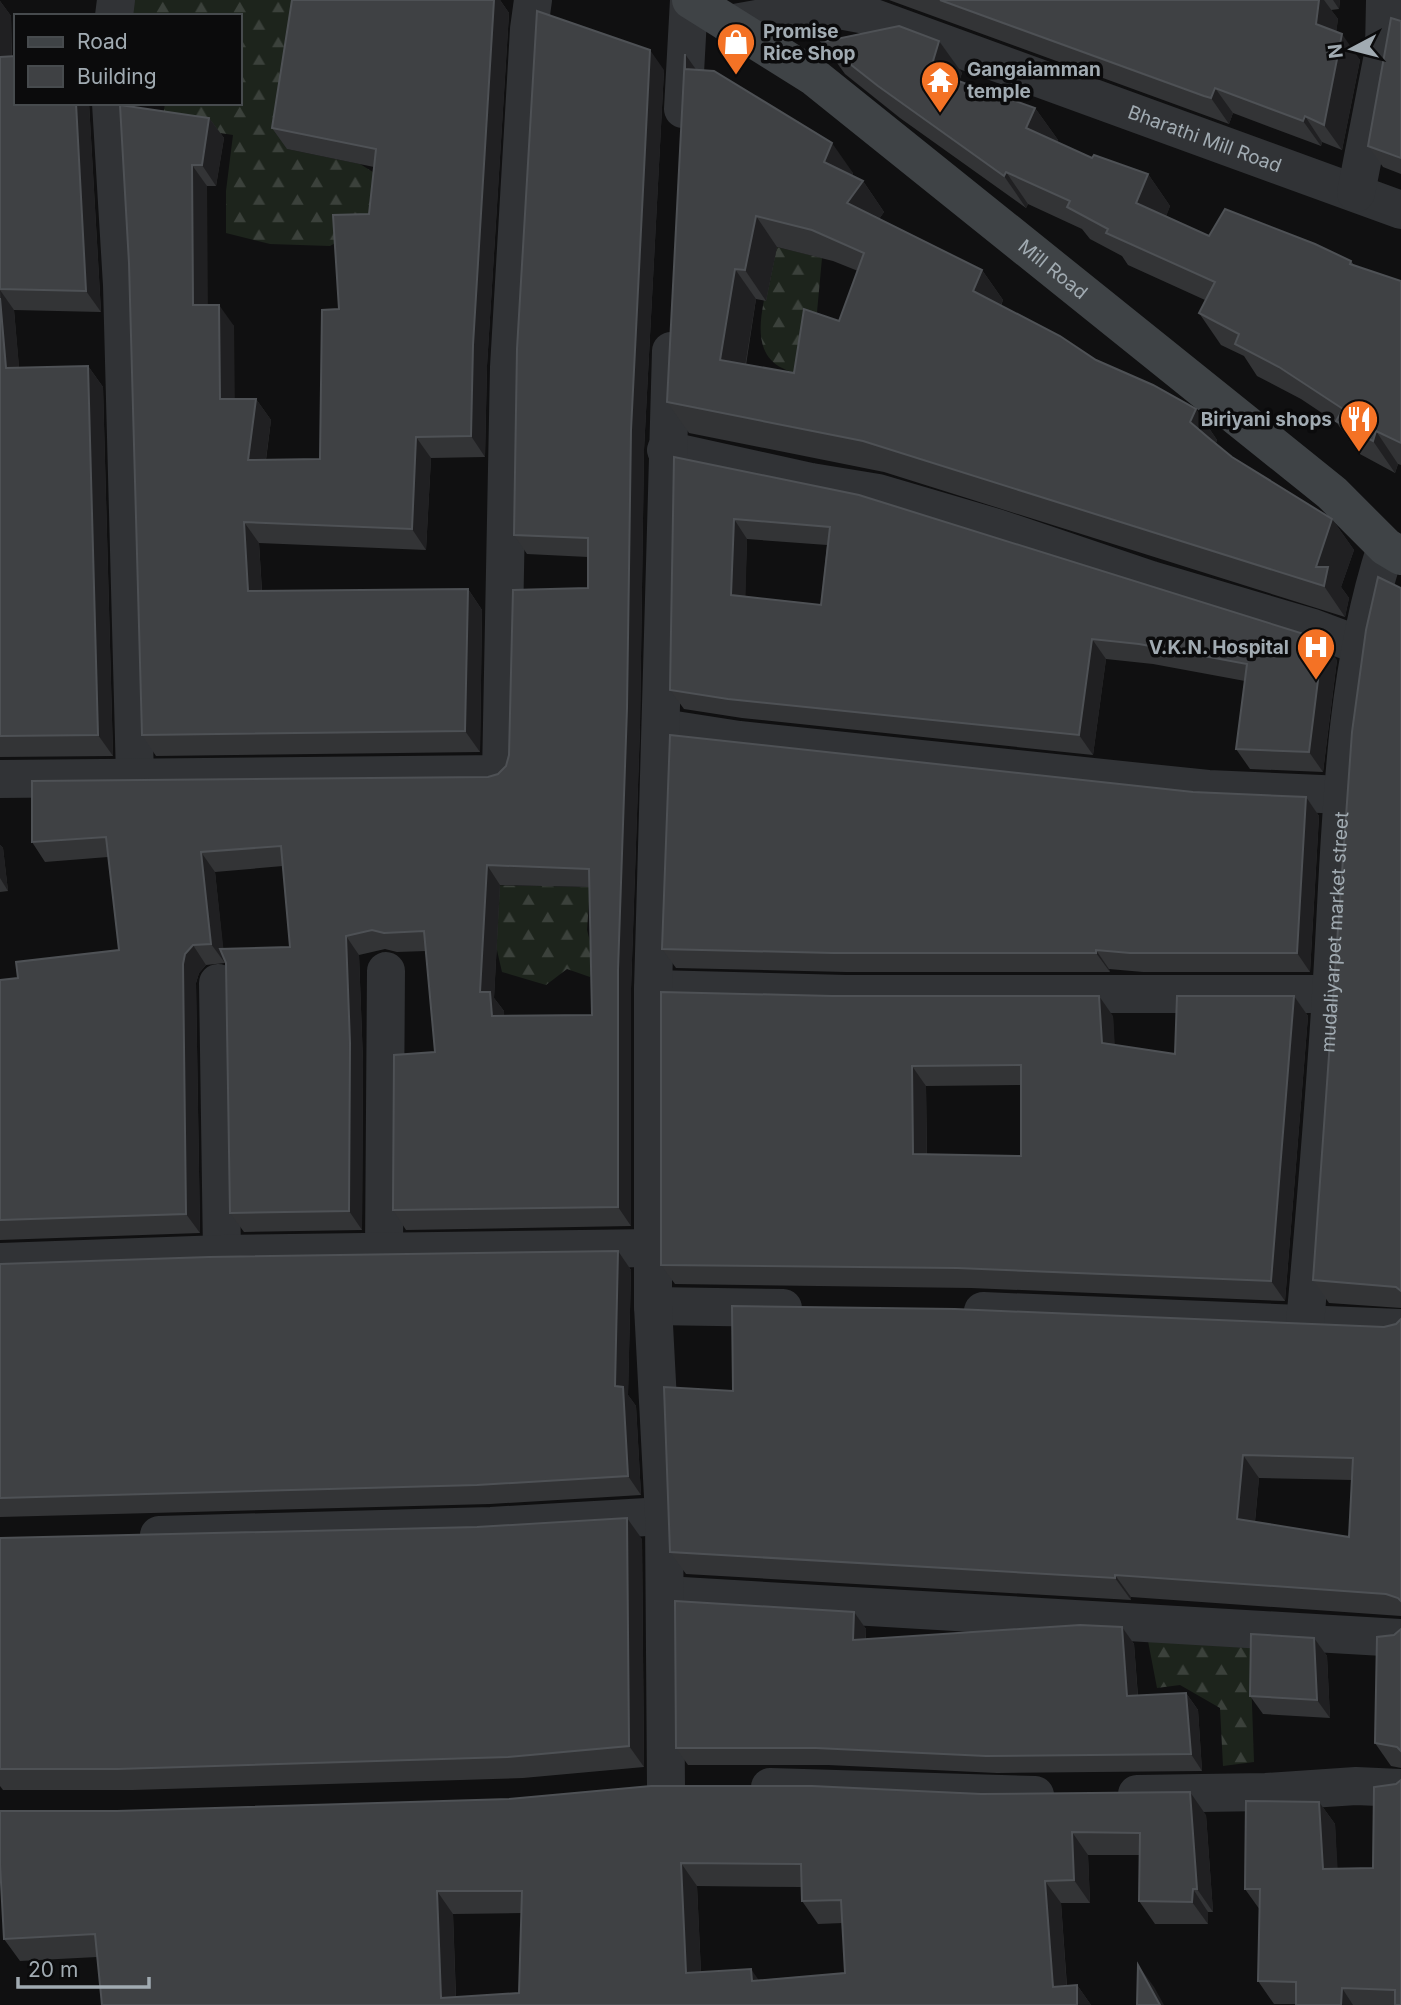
<svg xmlns="http://www.w3.org/2000/svg" width="1401" height="2005" font-family="Inter,sans-serif">
<style>
.forest{fill:url(#forest-firs)}
.lines{fill:none;stroke-linecap:round;stroke-linejoin:round}
.minor{stroke:#313336;stroke-width:38}
.secondary{stroke:#3f4346;stroke-width:38}
.wall{fill:#333436;fill-rule:evenodd}
.shaded-wall{fill:#202022}
.building{fill:#3f4144;stroke:#4e5155;stroke-width:2;fill-rule:evenodd}
.labels{text-anchor:middle;stroke-width:7;stroke-linejoin:round;paint-order:stroke}
.poi-label{font-size:19px;font-weight:bold;fill:#a1abb2;stroke:#0b0b0c;text-anchor:start}
.street-label{font-size:19px;fill:#a1abb2;stroke:#0b0b0c}
</style>
<defs>
<pattern id="forest-firs" width="22" height="20" patternUnits="userSpaceOnUse" patternTransform="scale(1.75)"><rect width="22" height="20" fill="#1d241c"/><path d="M5 1l3.5 6h-7zM16 11l3.5 6h-7z" fill="#3b413b"/></pattern>
</defs>
<rect width="100%" height="100%" fill="#101011"/>
<g class="forest">
<polygon points="129,0 309,0 287,149 360,164 389,182 379,235 348,236 330,246 270,244 226,233 226,191 233,135 162,124 165,103 240,103 240,16 126,16"/>
<path d="M777 247 822 258 817 312 806 326 811 375C732 370 767 297 777 247Z"/>
<polygon points="482,885 590,887 587,930 595,961 590,977 567,969 546,985 502,972"/>
<polygon points="1148,1641 1250,1647 1254,1762 1223,1766 1220,1708 1180,1685 1157,1688"/>
</g>
<g class="lines">
<g class="minor">
<polyline points="114,16 116,0"/>
<path id="s1" d="M729 24 823 7 866 15 1401 210"/>
<polyline points="111,103 122,285 135,777"/>
<polyline points="683,109 689,0"/>
<polyline points="1356,193 1384,50 1385,0"/>
<polyline points="666,450 811,482 878,493 997,528 1151,580 1313,628 1361,646"/>
<polyline points="662,728 739,740 1208,789 1344,795"/>
<polyline points="0,779 501,774 509,367 529,29 533,0"/>
<polyline points="218,983 222,1254"/>
<polyline points="653,989 846,994 1331,994"/>
<polyline points="384,1251 386,971"/>
<polyline points="0,1262 222,1254 653,1248"/>
<polyline points="653,1306 783,1308"/>
<polyline points="983,1311 1401,1328"/>
<path id="s2" d="M1305 1323C1316 1202 1326 1083 1333 962 1341 824 1343 679 1386 547"/>
<polyline points="159,1535 491,1526 664,1516"/>
<polyline points="665,1595 1401,1638"/>
<polyline points="666,1787 664,1516 653,1306 653,989 671,351"/>
<polyline points="770,1787 1035,1795"/>
<polyline points="1137,1794 1266,1792 1356,1786 1401,1788"/>
</g>
<path class="secondary" id="s3" d="M691 0 814 77 1332 493 1386 547 1401 556"/>
</g>
<g class="wall">
<polygon points="292,0 500,0 509,13 487,366 485,457 431,458 426,550 259,543 262,591 468,589 482,610 480,752 156,756 142,735 129,263 209,118 224,138 216,186 207,186 207,305 234,326 234,399 256,399 271,420 266,460 320,459 339,309 369,214 374,167 287,149 272,128"/>
<polygon points="889,0 1340,0 1339,9 1331,10 1338,19 1336,32 1360,60 1342,150 1322,142 1321,146 1233,113 1229,124"/>
<polygon points="0,1 11,16 12,56 16,103 89,103 101,312 14,310 19,368 88,366 103,387 113,756 0,757"/>
<polygon points="1401,21 1401,174 1383,167 1368,146"/>
<polygon points="939,41 962,73 959,81 1035,108 1058,140 1057,142 1092,158 1148,174 1170,206 1166,216 1209,236 1351,261 1354,265 1401,281 1401,465 1398,464 1395,473 1358,453 1337,423 1301,399 1257,376 1244,356 1221,345 1199,313 1205,300 1128,265 1122,256 1090,239 1082,229 1028,204 1026,208 900,118 845,74 822,42"/>
<path d="M664 70 644 450 640 727 631 989V1226L406 1230 393 1210 435 1052 426 951 397 952 385 949 359 955 363 1062 362 1230 244 1232 230 1213 226 963 224 959 225 963 206 965 199 973 196 983 200 1233 0 1240V980L18 978 119 950 108 857 45 862 32 842 488 777 498 774 506 766 588 588V557L527 554 514 535ZM283 866 290 947 223 949 215 872ZM500 885 589 887 592 1015 504 1016V1011L494 998Z"/>
<path d="M696 70 853 173 852 176 863 181 884 212 879 219 982 270 1003 300 1001 306 1096 360 1196 409 1217 440 1216 443 1232 457 1332 519 1354 550 1341 587 1349 598 1345 617 884 472 689 433 667 402ZM777 247 833 261 858 271 839 321 794 373 746 365 756 299 766 301Z"/>
<path d="M674 457 1337 660 1323 772 1250 769 1236 749 1245 681 1153 664 1106 659 1093 755 742 718 684 709 670 690ZM747 539 827 545 821 605 745 597Z"/>
<polygon points="1401,588 1401,1308 1329,1303 1313,1280"/>
<polygon points="1193,792 1306,797 1319,816 1310,972 1143,972 1109,969 1110,972 846,972 676,968 662,949"/>
<polygon points="0,845 3,848 8,891 0,892"/>
<path d="M661 992 1113 1016 1114 1045 1175 1054 1294 996 1308 1016 1285 1301 971 1288 675 1284 661 1265ZM1021 1085V1156L927 1155 926 1086Z"/>
<polygon points="618,1251 631,1270 628,1395 636,1406 641,1495 490,1504 0,1517 0,1264"/>
<path d="M1401 1319V1616L1131 1597V1600L686 1574 670 1552 733 1391 1384 1327 1396 1324ZM1259 1478 1352 1480 1349 1537 1255 1522Z"/>
<polygon points="0,1538 642,1539 644,1767 523,1778 133,1790 3,1790 0,1786"/>
<polygon points="854,1612 866,1629 866,1639 1122,1627 1134,1644 1138,1696 1186,1693 1198,1710 1202,1771 997,1773 828,1765 688,1765 676,1748"/>
<polygon points="1401,1629 1401,1768 1391,1766 1375,1743 1394,1635"/>
<polygon points="1314,1638 1327,1656 1330,1718 1263,1714 1250,1696"/>
<polygon points="1396,1784 1401,2005 1296,2005 1296,2004 1274,2004 1258,1981 1260,1910 1245,1889 1319,1802 1335,1824 1337,1868 1373,1868"/>
<path d="M1206 1815 1213 1912H1208V1924H1155L1139 1901 1140 1855H1088L1090 1903H1061L1067 1986 1077 1985 1091 2005H102L97 1957 20 1961 4 1939 0 1864ZM697 1886 801 1887 802 1901 818 1924 843 1923 845 1973 758 1980 701 1973ZM522 1913 519 1993 456 1997 453 1914Z"/>
</g>
<g class="shaded-wall">
<polygon points="494,0 500,0 509,13 487,366 485,457 471,436 473,345"/>
<polygon points="1319,0 1324,0 1338,19 1334,49 1316,24"/>
<polygon points="1333,0 1340,0 1339,9"/>
<polygon points="0,1 11,16 12,78 0,60"/>
<polygon points="1342,34 1360,60 1342,150 1324,125"/>
<polygon points="939,41 962,73 952,103 930,71"/>
<polygon points="650,50 664,70 644,450 640,727 631,989 631,1226 618,1207 618,970 631,430"/>
<polygon points="685,54 707,85 685,69"/>
<polygon points="1215,88 1233,113 1229,124 1211,98"/>
<polygon points="76,103 89,103 101,312 86,291"/>
<polygon points="1035,108 1058,140 1049,160 1026,128"/>
<polygon points="1305,116 1322,142 1321,146 1303,121"/>
<polygon points="209,118 224,138 216,186 202,165"/>
<polygon points="832,143 853,173 846,193 824,162"/>
<polygon points="192,165 207,186 208,326 193,305"/>
<polygon points="1006,172 1028,204 1026,208 1004,176"/>
<polygon points="1148,174 1170,206 1159,235 1136,203"/>
<polygon points="863,181 884,212 869,233 847,203"/>
<polygon points="756,216 777,247 766,301 745,270"/>
<polygon points="735,269 756,299 741,391 720,360"/>
<polygon points="982,270 1003,300 994,322 973,291"/>
<polygon points="0,290 14,310 21,389 6,368"/>
<polygon points="219,305 234,326 235,420 220,399"/>
<polygon points="88,366 103,387 113,756 98,735"/>
<polygon points="256,399 271,420 263,481 248,460"/>
<polygon points="1196,409 1217,440 1212,452 1190,422"/>
<polygon points="1376,431 1398,464 1395,473 1373,441"/>
<polygon points="416,437 431,458 426,550 412,529"/>
<polygon points="734,519 747,539 745,615 731,595"/>
<polygon points="1332,519 1354,550 1341,587 1349,598 1345,617 1324,586 1316,567"/>
<polygon points="244,522 259,543 263,612 248,591"/>
<polygon points="468,589 482,610 480,752 465,731"/>
<polygon points="1092,639 1106,659 1093,755 1079,735"/>
<polygon points="1323,640 1337,660 1323,772 1309,752"/>
<polygon points="1306,797 1319,816 1310,972 1297,953"/>
<polygon points="0,845 3,848 8,891 0,878"/>
<polygon points="201,852 215,872 225,963 211,944"/>
<polygon points="487,865 500,885 494,998 504,1011 505,1035 492,1016 480,992"/>
<polygon points="346,936 359,955 363,1062 362,1230 349,1211"/>
<polygon points="193,945 206,965 199,973 196,983 200,1233 186,1214 183,964 185,954"/>
<polygon points="1096,950 1109,969 1110,972 1096,953"/>
<polygon points="1099,996 1113,1016 1116,1063 1102,1043"/>
<polygon points="1294,996 1308,1016 1285,1301 1271,1281"/>
<polygon points="912,1066 926,1086 927,1174 913,1154"/>
<polygon points="618,1251 631,1270 628,1395 636,1406 641,1495 628,1476 615,1386"/>
<polygon points="1243,1455 1259,1478 1253,1541 1237,1519"/>
<polygon points="627,1518 642,1539 644,1767 629,1746"/>
<polygon points="1115,1575 1131,1597 1131,1600 1115,1578"/>
<polygon points="854,1612 866,1629 865,1657 853,1640"/>
<polygon points="1122,1627 1134,1644 1139,1713 1127,1696"/>
<polygon points="1314,1638 1327,1656 1330,1718 1317,1700"/>
<polygon points="1186,1693 1198,1710 1202,1771 1191,1754"/>
<polygon points="1190,1792 1206,1815 1213,1912 1197,1889"/>
<polygon points="1319,1802 1335,1824 1339,1891 1323,1869"/>
<polygon points="1072,1832 1088,1855 1090,1903 1074,1880"/>
<polygon points="681,1863 697,1886 702,1996 686,1973"/>
<polygon points="1045,1881 1061,1903 1068,2005 1053,1987"/>
<polygon points="1193,1889 1208,1912 1208,1924 1192,1902"/>
<polygon points="437,1891 453,1914 456,2005 441,1998"/>
<polygon points="1138,1965 1154,1987 1164,2005 1160,2005"/>
<polygon points="751,1969 767,1992 752,1981"/>
<polygon points="1077,1985 1091,2005 1077,2005"/>
<polygon points="1342,1988 1353,2005 1341,2005"/>
</g>
<g class="building">
<polygon points="292,0 494,0 473,345 471,436 416,437 412,529 244,522 248,591 468,589 465,731 142,735 129,263 120,105 209,118 202,165 192,165 193,305 219,305 220,399 256,399 248,460 320,459 322,310 339,309 333,215 369,214 376,149 272,128"/>
<polygon points="940,0 1319,0 1316,24 1342,34 1324,125 1305,116 1303,121 1215,88 1211,98 1204,96"/>
<path d="M537 11 650 50 631 430 627 708 618 970V1207L393 1210 394 1055 435 1052 424 931 384 933 372 930 346 936 350 1043 349 1211 230 1213 226 963 220 949 290 947 281 846 201 852 211 944 193 945 185 954 183 964 186 1214 0 1220V980L18 978 16 962 119 950 106 837 32 842V781L488 777 498 774 506 766 509 755 513 590 588 588V538L514 535 517 349ZM487 865 589 869 592 1015 492 1016 490 992H480Z"/>
<polygon points="1391,18 1401,21 1401,158 1368,146"/>
<polygon points="899,26 939,41 930,71 1035,108 1026,128 1092,158 1094,155 1148,174 1136,203 1209,236 1225,209 1315,244 1351,261 1350,264 1401,281 1401,443 1376,431 1373,441 1336,421 1343,409 1279,367 1235,344 1239,334 1199,313 1215,282 1106,233 1108,229 1067,207 1070,201 1006,172 1004,176 878,86 822,42"/>
<path d="M685 54V69L714 71 832 143 824 162 863 181 847 203 982 270 973 291 1060 336 1096 360 1153 385 1196 409 1190 422 1210 439 1232 457 1332 519 1316 567H1328L1324 586 863 441 667 402ZM756 216 812 230 864 253 839 321 804 309 794 373 720 360 735 269 745 270Z"/>
<polygon points="16,56 16,103 76,103 86,291 0,289 0,57"/>
<polygon points="0,298 6,368 88,366 98,735 0,736"/>
<path d="M674 457 859 495 1323 640 1309 752 1236 749 1247 664 1139 644 1092 639 1079 735 728 699 670 690ZM734 519 830 527 821 605 731 595Z"/>
<polygon points="1378,577 1401,588 1401,1291 1396,1287 1313,1280 1352,732 1366,630"/>
<polygon points="670,735 1193,792 1306,797 1297,953 1130,953 1096,950 1096,953 833,953 662,949"/>
<path d="M661 992 832 996H1099L1102 1043 1175 1054 1177 996H1294L1271 1281 957 1268 661 1265ZM1021 1065V1156L913 1154 912 1066Z"/>
<polygon points="618,1251 615,1386 623,1387 628,1476 477,1485 0,1498 0,1264 209,1257"/>
<path d="M732 1306 955 1309 1384 1327 1396 1324 1401 1319V1601L1398 1598 1386 1594 1115 1575V1578L670 1552 664 1387 733 1391ZM1243 1455 1353 1458 1349 1537 1237 1519Z"/>
<polygon points="627,1518 629,1746 508,1757 118,1769 0,1769 0,1538 477,1527"/>
<polygon points="675,1601 854,1612 853,1640 1080,1625 1122,1627 1127,1696 1186,1693 1191,1754 986,1756 816,1748 676,1748"/>
<polygon points="1401,1629 1401,1751 1397,1747 1375,1743 1377,1637 1394,1635"/>
<polygon points="1251,1634 1314,1638 1317,1700 1250,1696"/>
<polygon points="1401,1780 1401,2005 1395,2005 1395,1990 1342,1988 1341,2005 1296,2005 1296,1982 1258,1981 1260,1889 1245,1889 1246,1801 1319,1802 1323,1869 1373,1868 1374,1787 1396,1784"/>
<path d="M651 1786H812L981 1794 1190 1792 1197 1889H1193L1192 1902 1139 1901 1140 1833 1072 1832 1074 1880 1045 1881 1053 1987 1077 1985V2005H102L95 1934 4 1939 0 1864V1811H117L509 1799ZM681 1863 801 1864 802 1901 841 1900 845 1973 752 1981 751 1969 686 1973ZM437 1891H522L519 1993 441 1998Z"/>
<polygon points="1138,1965 1160,2005 1137,2005"/>
</g>
<defs>
<g id="shop-pin" transform="scale(2.0125)"><path d="M0 17L-7.5 6A9.5 9.5 0 1 1 7.5 6Z" fill="#f47225" stroke="#0b0b0c"/><path d="M-5-2.5h2.3a2.7 3.5 0 0 1 5.4 0H5L5.5 6h-11ZM-1.5-2.5h3a1.5 2.3 0 0 0-3 0Z" fill="#fff"/></g>
<g id="temple-pin" transform="scale(2.0125)"><path d="M0 17L-7.5 6A9.5 9.5 0 1 1 7.5 6Z" fill="#f47225" stroke="#0b0b0c"/><path d="M0-6L5-2H3V0L6.5 2.5H4V6H1.5V3h-3V6H-4V2.5H-6.5L-3 0V-2H-5Z" fill="#fff"/></g>
<g id="restaurant-pin" transform="scale(2.0125)"><path d="M0 17L-7.5 6A9.5 9.5 0 1 1 7.5 6Z" fill="#f47225" stroke="#0b0b0c"/><path d="M-5-6h1v4h1v-4h1v4h1v-4h1v5L-1.5 .5V6h-2V.5L-5-1ZM5-6V6H3V1.5H1.5Q1.5-4 5-6Z" fill="#fff"/></g>
<g id="hospital-pin" transform="scale(2.0125)"><path d="M0 17L-7.5 6A9.5 9.5 0 1 1 7.5 6Z" fill="#f47225" stroke="#0b0b0c"/><path d="M-5-5h3v3.5h4V-5h3V5h-3V1.5h-4V5h-3Z" fill="#fff"/></g>
</defs>
<g fill-rule="evenodd">
<use href="#shop-pin" x="736" y="42"/>
<use href="#temple-pin" x="940" y="80"/>
<use href="#restaurant-pin" x="1359" y="419"/>
<use href="#hospital-pin" x="1316" y="647"/>
</g>
<g class="labels">
<g class="poi-label">
<text x="763" y="38">Promise<tspan x="763" dy="22">Rice Shop</tspan></text>
<text x="967" y="76">Gangaiamman<tspan x="967" dy="22">temple</tspan></text>
<text x="1332" y="426" text-anchor="end">Biriyani shops</text>
<text x="1289" y="654" text-anchor="end">V.K.N. Hospital</text>
</g>
<g class="street-label">
<text dy="7" stroke="none"><textPath href="#s1" startOffset="500">Bharathi Mill Road</textPath></text>
<text dy="7" stroke="none"><textPath href="#s3" startOffset="452">Mill Road</textPath></text>
<text dy="7" stroke="none"><textPath href="#s2" startOffset="392">mudaliyarpet market street</textPath></text>
</g>
</g>
<rect x="14" y="14" width="228" height="91" fill="#0b0b0c" stroke="#474b4e" stroke-width="2"/>
<rect x="28" y="37" width="35" height="10" fill="#3f4346" stroke="#474b4e" stroke-width="2"/>
<text x="77" y="49" font-size="21" fill="#a1abb2">Road</text>
<rect x="28" y="66" width="35" height="21" fill="#3f4144" stroke="#474b4e" stroke-width="2"/>
<text x="77" y="84" font-size="21" fill="#a1abb2">Building</text>
<g transform="translate(1352 49) rotate(263)" stroke="#0b0b0c" stroke-width="5" paint-order="stroke">
<path d="M0-5L12 26L0 18L-12 26Z" fill="#a1abb2"/>
<text y="-10" font-size="19" font-weight="bold" text-anchor="middle" fill="#a1abb2">N</text>
</g>
<path d="M18 1977v10h131v-10" fill="none" stroke="#a1abb2" stroke-width="3.5"/>
<text x="28" y="1977" font-size="21" fill="#a1abb2" stroke="#0b0b0c" stroke-width="5" paint-order="stroke">20 m</text>
</svg>
